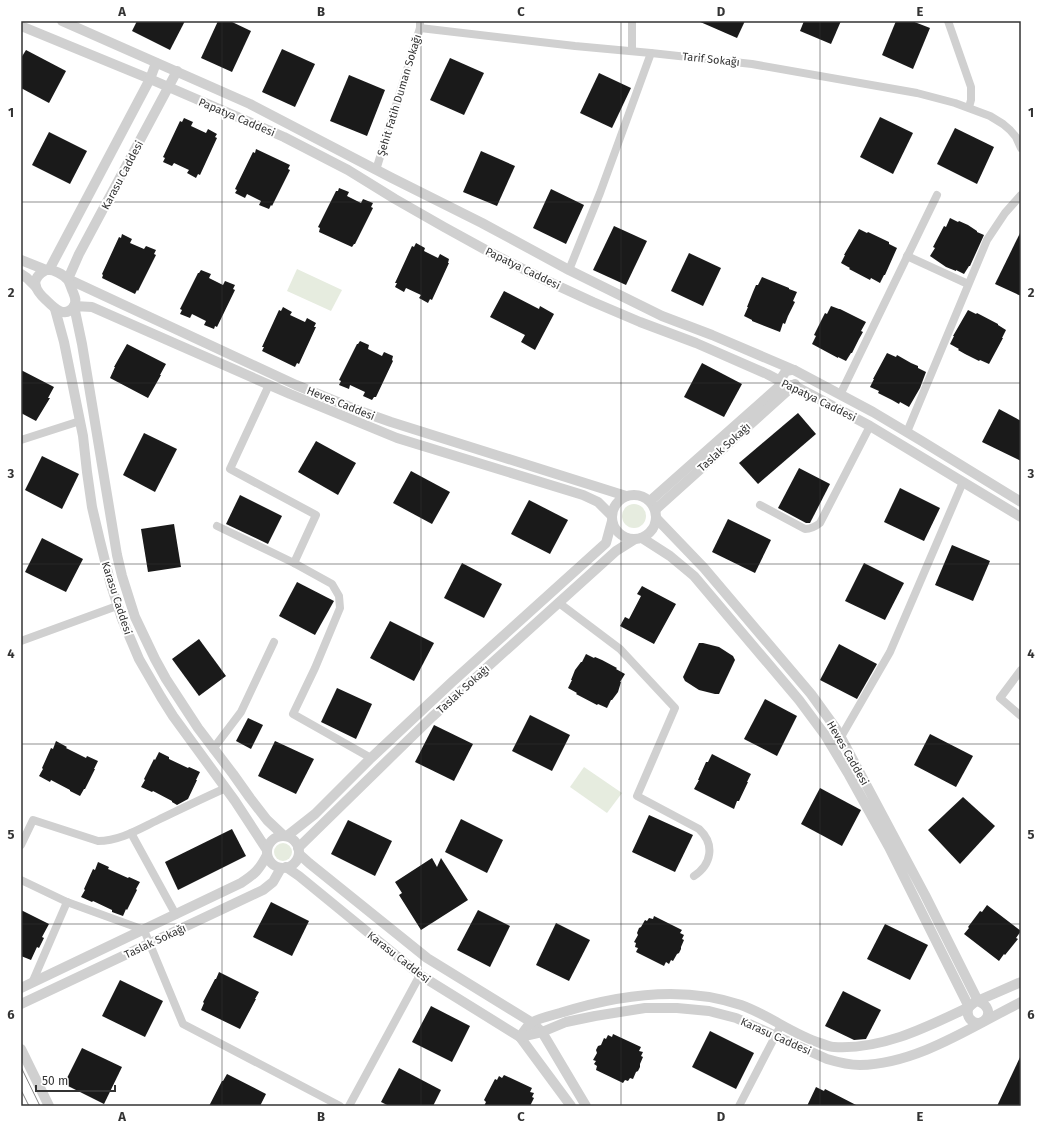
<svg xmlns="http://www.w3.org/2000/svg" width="1042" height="1127" font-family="'Fira Sans',sans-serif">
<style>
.green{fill:#e6ecdf}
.building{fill:#1a1a1a}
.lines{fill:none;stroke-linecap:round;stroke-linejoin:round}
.minor{stroke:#d0d0d0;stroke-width:8}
.tertiary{stroke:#d0d0d0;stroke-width:10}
.tram{stroke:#888;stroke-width:1}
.grid{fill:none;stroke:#333;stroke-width:1;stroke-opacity:0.55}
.labels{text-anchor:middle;stroke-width:4;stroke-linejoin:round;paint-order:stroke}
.street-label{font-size:11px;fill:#333;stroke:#fff}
.neatline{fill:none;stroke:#333;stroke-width:1.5}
.grid-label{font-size:13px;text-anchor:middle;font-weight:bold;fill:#333}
</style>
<rect width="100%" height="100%" fill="#fff"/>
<g class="green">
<polygon points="297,269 342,290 331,311 287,291"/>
<circle cx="634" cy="516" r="12"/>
<polygon points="584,767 622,793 607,813 570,787"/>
<circle cx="283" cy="852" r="9"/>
</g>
<g class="building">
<polygon points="137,21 185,21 170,50 132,31"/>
<polygon points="218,21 230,21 251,31 232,72 201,58"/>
<polygon points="698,21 745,21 737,38"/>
<polygon points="804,21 841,21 831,44 800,31"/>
<polygon points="896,21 912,21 930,28 913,69 882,55"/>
<polygon points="282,49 315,64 295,107 262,92"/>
<polygon points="26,50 66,71 49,103 21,88 21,58"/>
<polygon points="450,58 484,73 464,115 430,100"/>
<polygon points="599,73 631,88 612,128 580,113"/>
<polygon points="349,75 385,90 367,136 330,121"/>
<polygon points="880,117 913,133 893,174 860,157"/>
<polygon points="184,118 193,122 191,126 206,133 208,129 217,134 215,137 217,138 200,175 198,174 196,178 187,173 189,170 174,163 172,166 163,162 165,158 163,157 180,121 182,122"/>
<polygon points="955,128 994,147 977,184 937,164"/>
<polygon points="49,132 87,151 70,184 32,165"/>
<polygon points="256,149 290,165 288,169 290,170 272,206 271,205 269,209 259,205 261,201 247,194 245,198 235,193 237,190 235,189 253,152 255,153"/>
<polygon points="481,151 515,166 497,206 463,192"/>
<polygon points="339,188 349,192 347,196 361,203 363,199 373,203 371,207 373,208 355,244 354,244 352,247 319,232 320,228 318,227 336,191 338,191"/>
<polygon points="551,189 584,205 566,244 533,228"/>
<polygon points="950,218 958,222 959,221 968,225 977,231 977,232 984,235 970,266 969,266 964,274 956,270 956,271 946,267 930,256 935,248 933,247 944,226 946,227"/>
<polygon points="614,226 647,241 626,285 593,270"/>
<polygon points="859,229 867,233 868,232 889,242 889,244 897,248 885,275 884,275 880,283 871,278 870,280 849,269 850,268 841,263 845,255 844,255"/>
<polygon points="1021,231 1021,296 995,284"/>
<polygon points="122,234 132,239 130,243 144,249 146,246 156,250 154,254 156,255 138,291 137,290 135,294 102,278 103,275 102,274 119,237 121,238"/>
<polygon points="416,243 425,248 424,251 438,258 440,254 449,259 448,263 449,263 432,300 430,299 428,303 419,298 421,295 406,288 404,292 395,287 397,283 395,283 412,246 414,247"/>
<polygon points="689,253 721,268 703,306 671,291"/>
<polygon points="201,270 211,274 209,278 223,285 225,281 235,285 233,289 235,290 217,327 215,326 214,329 204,325 206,321 192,314 190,318 180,314 182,310 180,309 198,273 199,273"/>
<polygon points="762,277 789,288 789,289 797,292 793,301 795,302 788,316 785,324 783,323 780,332 752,321 752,320 744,316 748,307 747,307 753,292 756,285 758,285"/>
<polygon points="504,291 539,309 540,306 554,314 535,350 521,342 525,335 490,317"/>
<polygon points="831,306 839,309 840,309 866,322 861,331 863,332 859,339 852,353 851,353 846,361 838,357 838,358 812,344 816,336 814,335 825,313 827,314"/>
<polygon points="283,307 292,312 290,315 305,322 307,318 316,323 314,327 316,327 299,364 297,363 295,367 262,351 264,347 262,347 279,310 281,311"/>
<polygon points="968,310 976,314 977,313 998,324 998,325 1006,330 1002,338 1003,338 989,364 980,360 979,361 965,354 958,350 959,349 950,344 954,336 953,336"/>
<polygon points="360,341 369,345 368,349 382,356 384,352 393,356 392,360 393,361 376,397 374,397 372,400 363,396 365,392 350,385 349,389 339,385 341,381 339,380 357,344 358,344"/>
<polygon points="127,344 166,364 160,375 161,375 148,398 110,378 115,367 114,367"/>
<polygon points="887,353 896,357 897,355 911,363 918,366 918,368 926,372 920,388 909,407 900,402 899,404 892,400 878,393 879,391 870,387 874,379 873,379"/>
<polygon points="702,363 742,384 724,417 684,397"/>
<polygon points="21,370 54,387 48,398 50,398 36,421 21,413"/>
<polygon points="999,409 1021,421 1021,461 982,442"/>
<polygon points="798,413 816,434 758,484 739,463"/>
<polygon points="144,433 177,449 155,492 123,475"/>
<polygon points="316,441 356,463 338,495 298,472"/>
<polygon points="42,456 79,474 62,509 25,490"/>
<polygon points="799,468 830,484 810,523 806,523 778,508"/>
<polygon points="411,471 450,492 432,524 393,503"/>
<polygon points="900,488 940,508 924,541 884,522"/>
<polygon points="240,495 282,516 268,544 226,524"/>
<polygon points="529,500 568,520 550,554 511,534"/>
<polygon points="728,519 771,540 755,573 712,552"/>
<polygon points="174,524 181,567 148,572 141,529"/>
<polygon points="42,538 83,559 66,592 25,572"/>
<polygon points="952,545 990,561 973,601 935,585"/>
<polygon points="462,563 502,584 484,618 444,598"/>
<polygon points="864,563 904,583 885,620 845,601"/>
<polygon points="297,582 334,601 315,635 279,616"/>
<polygon points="642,586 676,604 654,644 620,626 625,617 629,619 641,596 637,594"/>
<polygon points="390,621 434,643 414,681 370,658"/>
<polygon points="199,639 226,676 199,696 172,659"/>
<polygon points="699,643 703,643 719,647 733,656 735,660 719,694 715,694 699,690 685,681 683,677"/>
<polygon points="839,644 877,664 857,699 820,680"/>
<polygon points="586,654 594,658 595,657 602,660 617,668 616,669 625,674 620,682 621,682 618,692 612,700 611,700 607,708 598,704 597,705 576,694 577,693 568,688 572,680 571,680 575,670 581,662 582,662"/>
<polygon points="337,688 372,704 356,739 321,722"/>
<polygon points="765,699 797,716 777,756 744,739"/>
<polygon points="530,715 570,735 552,771 512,751"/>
<polygon points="248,718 263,725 251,749 236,741"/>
<polygon points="434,725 473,744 454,781 415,762"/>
<polygon points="930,734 973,756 956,787 914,765"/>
<polygon points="56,741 67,747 66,748 86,758 87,756 98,761 94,769 95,769 85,789 84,789 80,796 70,791 70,790 51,780 50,782 39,776 43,769 42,768 51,748 53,749"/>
<polygon points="275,741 314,759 296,794 258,776"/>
<polygon points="159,752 169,757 169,759 188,768 189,767 200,772 196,780 197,780 188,799 177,805 172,802 172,801 153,791 152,792 141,787 145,780 144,779 154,759 155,760"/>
<polygon points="712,754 751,774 747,782 748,782 739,801 737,801 734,809 694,789 699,780 698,780 706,762 708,762"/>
<polygon points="820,788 861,810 842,846 801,824"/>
<polygon points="963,797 995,826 960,864 928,830"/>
<polygon points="649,815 693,835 675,872 632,852"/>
<polygon points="461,819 503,840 487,873 445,852"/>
<polygon points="348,820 392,841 375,876 331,854"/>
<polygon points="232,829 246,856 178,890 165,862"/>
<polygon points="432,858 437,867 441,858 468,900 421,930 399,895 402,893 395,882"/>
<polygon points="98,862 109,867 108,869 128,878 129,877 140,882 136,889 137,890 127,910 126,909 123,916 112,912 112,910 93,901 92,902 81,897 85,890 84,889 93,869 95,870"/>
<polygon points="271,902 309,921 292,956 253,937"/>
<polygon points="987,905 1021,931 1016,938 1018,939 1005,955 1004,954 999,961 964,934 969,928 968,927 980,911 982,912"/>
<polygon points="21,910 49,924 42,937 44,938 39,948 37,947 31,960 21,956"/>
<polygon points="478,910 510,926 490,967 457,950"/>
<polygon points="654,916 682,930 680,933 684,935 682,939 684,940 681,947 681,949 679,953 677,954 673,961 671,960 669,964 666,962 664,966 636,952 638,948 635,947 636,943 634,942 638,935 637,933 639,928 641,927 645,920 647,921 649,918 653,919"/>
<polygon points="556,923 590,940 569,981 536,965"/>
<polygon points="885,924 928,945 910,980 867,959"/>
<polygon points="219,972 259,992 255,999 256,999 240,1029 201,1010 204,1003 203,1002 215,979 216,979"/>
<polygon points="120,980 163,1001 145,1037 102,1016"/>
<polygon points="843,991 881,1010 866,1039 854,1040 825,1026"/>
<polygon points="431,1006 470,1026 452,1062 412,1042"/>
<polygon points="710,1031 754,1053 736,1089 692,1067"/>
<polygon points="613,1034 641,1047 639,1051 643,1052 641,1056 643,1057 640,1064 640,1067 638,1071 636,1072 633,1079 630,1078 628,1081 625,1080 623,1083 596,1070 597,1066 594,1064 596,1061 593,1060 597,1053 596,1050 598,1046 601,1045 604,1038 606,1039 608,1035 612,1037"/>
<polygon points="82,1048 122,1067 104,1104 64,1084"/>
<polygon points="1021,1055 1021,1106 997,1106"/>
<polygon points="399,1068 441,1090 433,1106 389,1106 381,1102"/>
<polygon points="227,1074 266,1094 260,1106 209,1106 222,1081 223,1081"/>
<polygon points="504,1075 532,1088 530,1092 534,1093 532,1097 534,1098 530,1106 484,1106 486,1102 484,1100 495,1079 497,1080 499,1076 502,1078"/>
<polygon points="816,1087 824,1091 825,1089 858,1106 807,1106"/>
</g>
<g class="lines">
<g class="minor">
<polyline points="948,21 971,87 971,100 969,107"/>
<polyline points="420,28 575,46 651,53 752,64 917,93 955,103 990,116 1003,124 1010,130 1016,137 1021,148"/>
<polyline points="632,51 632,21"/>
<polyline points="376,170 420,28 420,21"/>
<polyline points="907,256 968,284"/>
<polyline points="569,270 600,193 651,53"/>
<polyline points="269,385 230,469 316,515 294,563"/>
<polyline points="840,395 937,195"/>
<polyline points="907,432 987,240 1005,213 1021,195"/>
<polyline points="21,440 80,421"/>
<path d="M760 505 805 529C811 529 815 527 820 523L870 426"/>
<polyline points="217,526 294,563 332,584 339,596 340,608 315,668 293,714 371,758"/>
<path d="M559 603 620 649 675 708 637 796 699 829C715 844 712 864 694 876"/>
<polyline points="21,641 117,606"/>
<polyline points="1021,670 1000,698 1021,716"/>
<polyline points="213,749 241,712 274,642"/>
<polyline points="834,749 890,652 963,482"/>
<polyline points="131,833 176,915"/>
<path d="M21 845 33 820 98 841C120 841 139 829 158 820 181 809 203 798 226 788"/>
<polyline points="21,880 67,902 144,930 183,1024 340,1106"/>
<polyline points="32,983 67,902"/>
<polyline points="349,1106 420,975"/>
<polyline points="739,1106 781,1025"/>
</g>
<g class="tertiary">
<polyline points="62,21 250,104 392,178 482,223 569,270 662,316 712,335 794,370 873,412 920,440 1021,502"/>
<polyline points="21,26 150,79 284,137 348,170 395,199 444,227 493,254 543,279 593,302 640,322 696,343 767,374 788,385 793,385 870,426 1021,517"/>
<polyline points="177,71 79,254 68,279 296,385 357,410 391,422 626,496"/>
<polyline points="21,260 46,270"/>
<path d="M46 270C53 269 63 274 68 280 70 283 71 288 73 292 75 297 77 301 74 306 65 320 53 307 46 300 35 290 29 279 46 270Z"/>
<polyline points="49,270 150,79 156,63"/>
<polyline points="21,274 27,278 36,287"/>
<polyline points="55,309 64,342 83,436 87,472 92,507 100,541 111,585 122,619 139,659 161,697 173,716 235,801 267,850"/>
<circle cx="634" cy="517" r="22"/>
<polyline points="650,501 783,383 782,377 786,371 791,370 794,370"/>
<polyline points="655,510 795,384"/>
<path d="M642 538 670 556 694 576 799 700 825 735 849 775 889 847 969 1007C967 1011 967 1015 970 1019 981 1032 1000 1010 978 1001L925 895 837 730 811 694 704 568 656 518"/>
<polyline points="284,836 267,820 250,798 233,774 198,728 166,679 155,659 135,617 122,576 117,555 82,344 74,306 92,307 290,394 397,438 583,495 598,502 611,515"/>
<polyline points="287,836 315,814 371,758 452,682 606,543 612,521"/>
<circle cx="283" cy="852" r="16"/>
<polyline points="298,848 392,756 432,717 616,551 635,539"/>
<polyline points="299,854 309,863 427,958 531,1022 542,1032 586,1106"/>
<polyline points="286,867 299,876 420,975 520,1037 571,1106"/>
<path d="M21 988 241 883C255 874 259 870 267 855"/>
<polyline points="21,1004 263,890 273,882 281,868"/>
<path d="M520 1037C523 1033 527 1026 531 1023 536 1019 553 1015 560 1013 617 995 683 985 741 1005 769 1015 792 1034 820 1043 825 1045 830 1047 834 1047 882 1050 927 1027 969 1007L975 1002 1021 982"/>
<path d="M520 1037 542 1032 566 1022 595 1016 645 1008H677L709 1011 736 1018 827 1059C837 1062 849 1065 860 1065 917 1064 971 1027 1021 1002"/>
<polyline points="21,1049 49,1106"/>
</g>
<g class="tram">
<polyline points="21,1067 40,1106"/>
<polyline points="21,1090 29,1106"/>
</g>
</g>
<path class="grid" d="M222 21V1106M421 21V1106M621 21V1106M820 21V1106M21 202H1021M21 383H1021M21 564H1021M21 744H1021M21 924H1021"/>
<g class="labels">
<g class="street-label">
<text transform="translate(711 59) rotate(6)" y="4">Tarif Sokağı</text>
<text transform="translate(399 95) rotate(-73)" y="4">Şehit Fatih Duman Sokağı</text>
<text transform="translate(237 117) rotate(23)" y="4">Papatya Caddesi</text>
<text transform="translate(122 175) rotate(-62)" y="4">Karasu Caddesi</text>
<text transform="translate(523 268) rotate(26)" y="4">Papatya Caddesi</text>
<text transform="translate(819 400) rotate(26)" y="4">Papatya Caddesi</text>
<text transform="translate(341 403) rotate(22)" y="4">Heves Caddesi</text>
<text transform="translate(724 447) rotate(-42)" y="4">Taslak Sokağı</text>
<text transform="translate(117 598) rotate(72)" y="4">Karasu Caddesi</text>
<text transform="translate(463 689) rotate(-42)" y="4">Taslak Sokağı</text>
<text transform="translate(848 753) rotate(60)" y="4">Heves Caddesi</text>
<text transform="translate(155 941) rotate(-25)" y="4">Taslak Sokağı</text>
<text transform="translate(399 957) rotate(38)" y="4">Karasu Caddesi</text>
<text transform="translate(776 1036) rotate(24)" y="4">Karasu Caddesi</text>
</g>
</g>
<rect width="1042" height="1127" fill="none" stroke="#ffffff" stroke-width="44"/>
<path d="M36 1085v6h79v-6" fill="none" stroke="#333333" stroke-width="2"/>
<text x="42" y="1085" font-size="12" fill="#333333" stroke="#ffffff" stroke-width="3" paint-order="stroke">50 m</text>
<rect x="22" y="22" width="998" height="1083" class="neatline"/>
<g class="grid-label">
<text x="122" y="16">A</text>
<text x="321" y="16">B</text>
<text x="521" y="16">C</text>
<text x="721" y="16">D</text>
<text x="920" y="16">E</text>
<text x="11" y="117">1</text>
<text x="1031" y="117">1</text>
<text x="11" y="297">2</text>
<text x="1031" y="297">2</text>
<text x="11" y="478">3</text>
<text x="1031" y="478">3</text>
<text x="11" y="658">4</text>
<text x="1031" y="658">4</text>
<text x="11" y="839">5</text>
<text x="1031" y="839">5</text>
<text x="11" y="1019">6</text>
<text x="1031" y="1019">6</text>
<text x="122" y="1121">A</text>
<text x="321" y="1121">B</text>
<text x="521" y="1121">C</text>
<text x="721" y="1121">D</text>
<text x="920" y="1121">E</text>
</g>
</svg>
